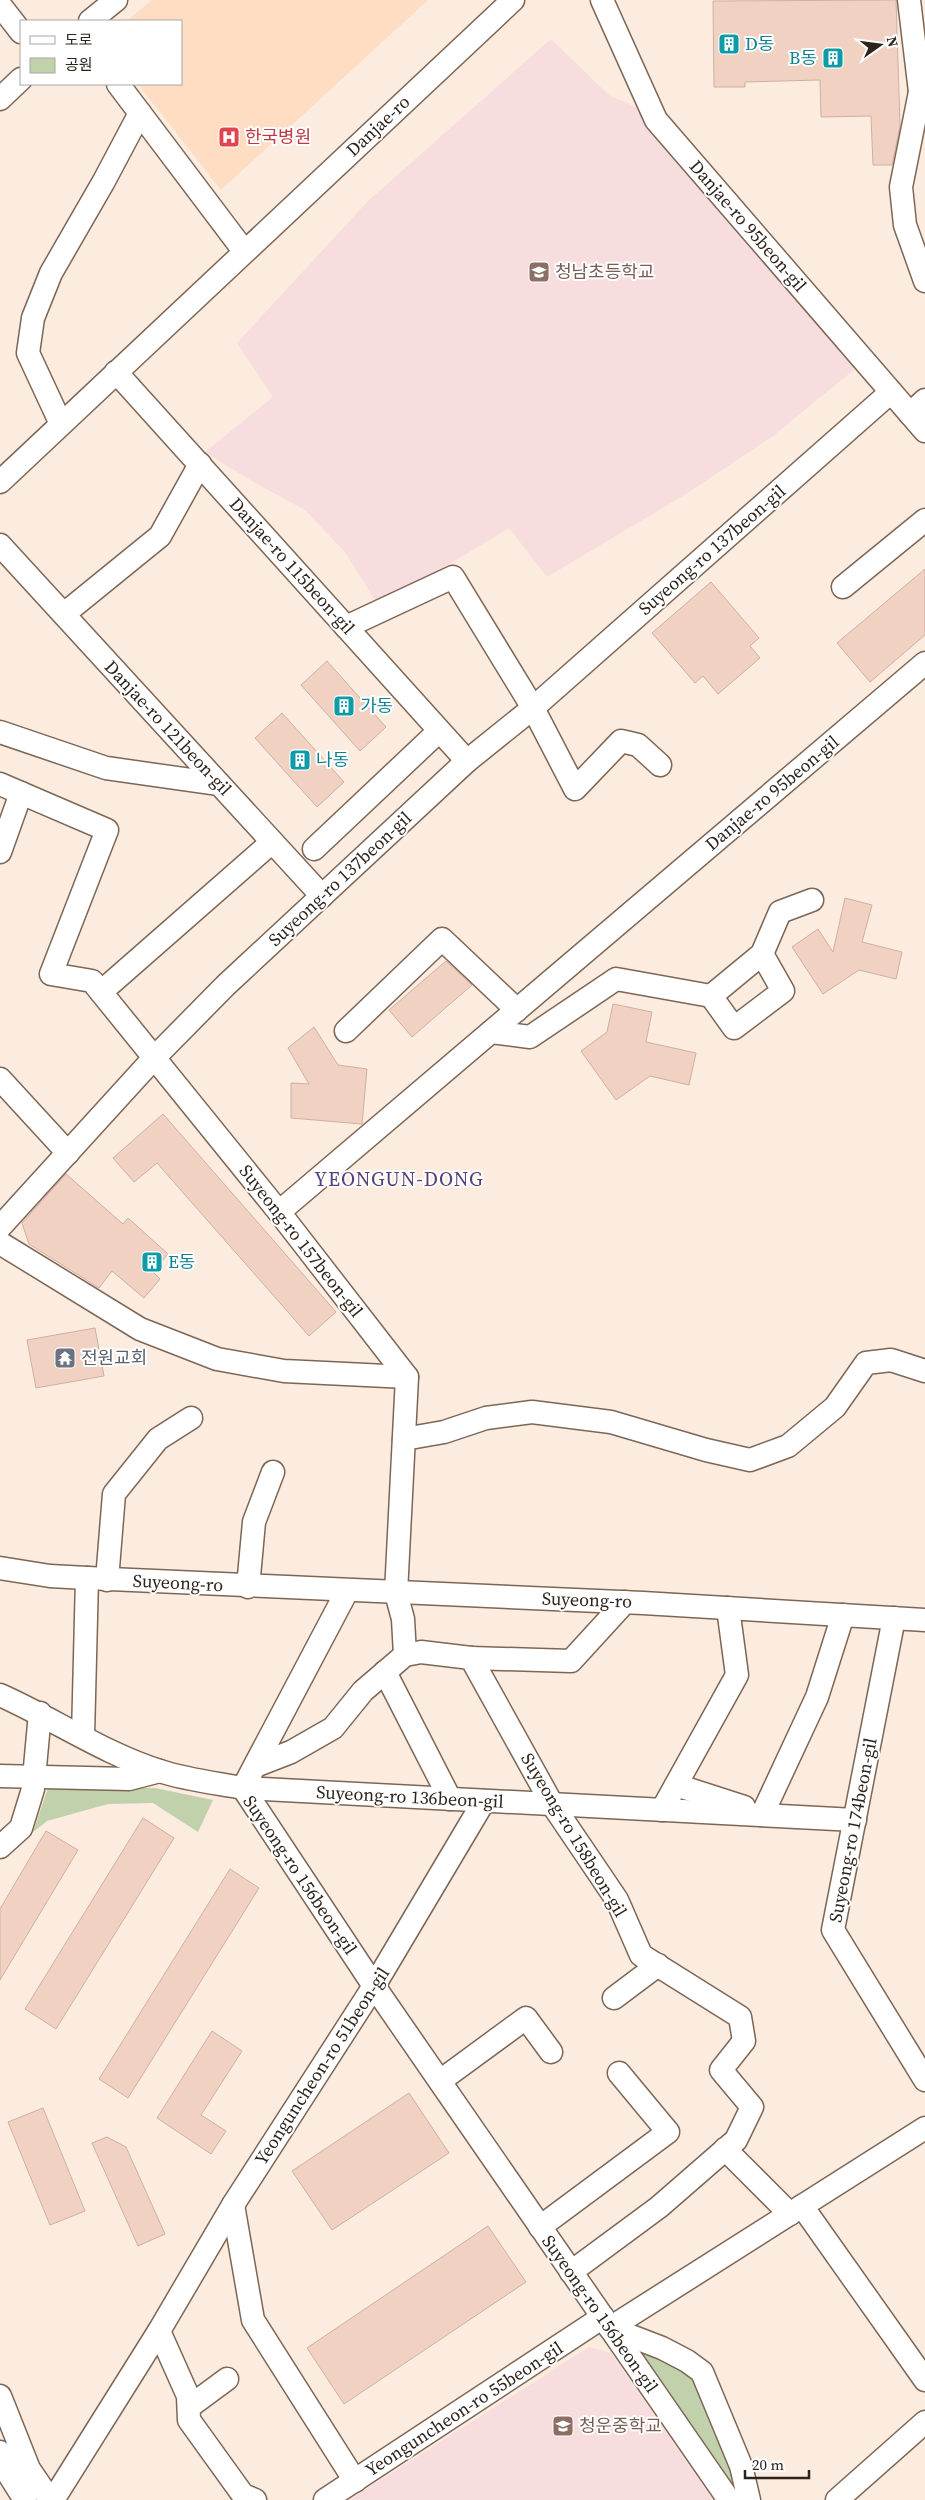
<svg xmlns="http://www.w3.org/2000/svg" width="925" height="2500" font-family="'Source Serif 4','Noto Sans KR',serif">
<style>
.built{fill:#feddc2}
.education{fill:#f8dddf}
.green{fill:#c1d1ac}
.building{fill:#f1d2c2;stroke:#ceb0a1}
.lines{fill:none;stroke-linecap:round;stroke-linejoin:round}
.minor-casing{stroke:#7d6654;stroke-width:25}
.minor{stroke:#fff;stroke-width:22}
.labels{text-anchor:middle;stroke-width:4;stroke-linejoin:round;paint-order:stroke}
.culture-label{font-size:18px;fill:#0d838f;stroke:#fff;text-anchor:start}
.street-label{font-size:18px;fill:#2e241c;stroke:#fff}
.health-label{font-size:18px;fill:#be3a42;stroke:#fff;text-anchor:start}
.education-label{font-size:18px;fill:#785e54;stroke:#fff;text-anchor:start}
.worship-label{font-size:18px;fill:#5b616d;stroke:#fff;text-anchor:start}
.quarter-label{font-size:20px;letter-spacing:1px;fill:#583f7b;stroke:#fff}
</style>
<rect width="100%" height="100%" fill="#fcebdf"/>
<polygon class="built" points="152,0 428,0 221,190 138,84 181,84 181,21 127,21"/>
<g class="education">
<polygon points="551,39 610,96 636,107 855,369 773,436 686,494 547,577 509,528 379,607 345,552 305,510 257,484 205,452 273,397 237,343 368,201"/>
<polygon points="589,2347 611,2353 713,2500 349,2500"/>
</g>
<g class="green">
<polygon points="48,1788 155,1788 213,1800 198,1832 153,1803 108,1804 47,1821 33,1832"/>
<polygon points="639,2348 661,2353 696,2379 727,2448 734,2486"/>
</g>
<g class="building">
<polygon points="896,0 900,126 892,165 873,165 871,116 821,117 820,80 745,82 745,87 714,87 713,1"/>
<polygon points="925,569 925,635 870,682 837,643"/>
<polygon points="711,582 759,638 750,646 760,658 718,694 703,676 695,683 652,633"/>
<polygon points="327,661 386,727 360,751 301,685"/>
<polygon points="282,713 344,782 317,807 255,738"/>
<polygon points="845,898 872,905 862,942 902,952 896,979 859,970 823,994 792,947 818,929 833,952"/>
<polygon points="446,961 472,985 412,1037 389,1010"/>
<polygon points="613,1004 652,1012 646,1042 696,1053 689,1085 650,1076 616,1100 581,1051 607,1032"/>
<polygon points="314,1027 338,1065 367,1069 362,1124 291,1118 291,1083 309,1084 288,1048"/>
<polygon points="163,1114 336,1312 309,1336 157,1163 134,1182 113,1158"/>
<polygon points="66,1174 123,1224 128,1218 168,1254 153,1272 160,1279 144,1298 112,1271 99,1288 29,1244 22,1223"/>
<polygon points="95,1328 104,1376 36,1388 27,1340"/>
<polygon points="143,1818 174,1838 56,2029 25,2009"/>
<polygon points="46,1831 78,1850 0,1980 0,1909"/>
<polygon points="230,1869 259,1888 128,2098 99,2079"/>
<polygon points="212,2031 242,2051 201,2115 226,2131 211,2154 157,2118"/>
<polygon points="409,2093 449,2153 332,2230 292,2171"/>
<polygon points="43,2108 85,2211 50,2225 8,2122"/>
<polygon points="107,2137 126,2147 165,2234 138,2246 92,2143"/>
<polygon points="488,2226 526,2282 344,2404 307,2348"/>
</g>
<g class="lines">
<g class="minor-casing">
<g id="minor">
<polyline points="602,0 656,120 925,431"/>
<polyline points="909,0 920,92 925,95"/>
<polyline points="0,5 21,32"/>
<polyline points="90,21 116,0"/>
<polyline points="118,84 244,251"/>
<polyline points="920,92 901,187 905,225 925,281"/>
<polyline points="0,99 21,79"/>
<polyline points="116,372 467,761"/>
<polyline points="910,414 925,400"/>
<polyline points="61,424 28,353 33,318 51,273 104,181 140,113"/>
<polyline points="0,482 513,0"/>
<polyline points="0,545 322,896"/>
<polyline points="843,587 925,520"/>
<polyline points="64,614 160,536 200,464"/>
<polyline points="346,627 453,577 533,708 575,789 621,741 638,745 660,765"/>
<polyline points="0,732 106,768 219,784"/>
<polyline points="0,784 107,830 51,974 92,981 279,1212 407,1377 396,1593 403,1619 405,1655"/>
<polyline points="314,849 439,731"/>
<polyline points="0,852 21,793"/>
<polyline points="101,992 272,842"/>
<polyline points="711,996 734,1028 783,991 762,954"/>
<polyline points="346,1031 442,939 517,1010"/>
<polyline points="491,1032 530,1037 616,979 711,996 762,954 780,912 812,900"/>
<polyline points="0,1079 68,1153"/>
<polyline points="279,1212 925,663"/>
<polyline points="0,1227 154,1058 226,985 467,761 533,708 891,392"/>
<polyline points="0,1243 140,1329 217,1359 284,1371 407,1377"/>
<polyline points="404,1439 444,1432 486,1418 532,1412 611,1422 706,1450 750,1460 788,1446 835,1407 866,1363 891,1360 925,1371"/>
<polyline points="0,1568 50,1576 87,1578 643,1603 925,1620"/>
<polyline points="107,1580 114,1494 158,1439 191,1418"/>
<polyline points="248,1587 254,1522 273,1472"/>
<polyline points="347,1591 243,1788 374,1986 729,2500"/>
<polyline points="894,1618 833,1930 925,2080"/>
<polyline points="471,1658 571,1661 625,1602"/>
<polyline points="385,1672 450,1799"/>
<path d="M0 1695C52 1718 107 1755 160 1771 187 1780 216 1783 243 1788L855 1820"/>
<polyline points="83,1736 87,1578"/>
<polyline points="255,1766 291,1752 333,1728 363,1691 405,1655 421,1652 471,1658 552,1804 617,1900 641,1955 740,2017 744,2041 721,2070 752,2107 736,2140 659,2207 571,2272"/>
<polyline points="0,1776 129,1779 160,1771"/>
<polyline points="676,1785 744,1807"/>
<polyline points="662,1810 737,1675 728,1608"/>
<polyline points="762,1815 817,1697 843,1615"/>
<polyline points="0,1847 21,1828 33,1789 40,1713"/>
<polyline points="614,1998 658,1965"/>
<polyline points="440,2081 526,2018 551,2052"/>
<polyline points="725,2149 790,2214"/>
<polyline points="233,2205 253,2320 355,2481"/>
<polyline points="802,2206 925,2380"/>
<polyline points="540,2227 668,2132 619,2073"/>
<polyline points="610,2328 925,2128"/>
<polyline points="610,2328 662,2348 687,2361 702,2372 741,2466 749,2500"/>
<polyline points="159,2331 188,2396 189,2420 243,2495 255,2500"/>
<polyline points="0,2396 29,2469 50,2500"/>
<polyline points="189,2407 227,2379"/>
<polyline points="0,2452 8,2473 25,2500"/>
<polyline points="53,2500 159,2331 233,2205 374,1986 484,1801"/>
<polyline points="325,2500 603,2317"/>
<polyline points="837,2500 925,2422"/>
</g>
</g>
<use href="#minor" class="minor"/>
</g>
<defs>
<g id="building-square" transform="scale(1.125)"><rect x="-9" y="-9" width="18" height="18" rx="4" fill="#0f9aa8" stroke="#fff"/><path d="M-4-6H4V6H1V3H-1V6H-4ZM-2.5-4.3h1.7v1.8h-1.7ZM.8-4.3h1.7v1.8H.8ZM-2.5-1h1.7V.8h-1.7ZM.8-1h1.7V.8H.8Z" fill="#fff"/></g>
<g id="hospital-square" transform="scale(1.125)"><rect x="-9" y="-9" width="18" height="18" rx="4" fill="#e0444e" stroke="#fff"/><path d="M-5-5h3v3.5h4V-5h3V5h-3V1.5h-4V5h-3Z" fill="#fff"/></g>
<g id="school-square" transform="scale(1.125)"><rect x="-9" y="-9" width="18" height="18" rx="4" fill="#8d6e63" stroke="#fff"/><path d="M0-5L7-2L0 1L-7-2ZM-4 1L0 2.5L4 1V4Q0 6-4 4Z" fill="#fff"/></g>
<g id="temple-square" transform="scale(1.125)"><rect x="-9" y="-9" width="18" height="18" rx="4" fill="#6b7280" stroke="#fff"/><path d="M0-6L5-2H3V0L6.5 2.5H4V6H1.5V3h-3V6H-4V2.5H-6.5L-3 0V-2H-5Z" fill="#fff"/></g>
</defs>
<g fill-rule="evenodd">
<use href="#building-square" x="729" y="44"/>
<use href="#building-square" x="833" y="58"/>
<use href="#hospital-square" x="229" y="137"/>
<use href="#school-square" x="539" y="272"/>
<use href="#building-square" x="344" y="706"/>
<use href="#building-square" x="300" y="760"/>
<use href="#building-square" x="152" y="1262"/>
<use href="#temple-square" x="65" y="1358"/>
<use href="#school-square" x="563" y="2426"/>
</g>
<g class="labels">
<g class="culture-label">
<text x="745" y="50">D동</text>
<text x="817" y="64" text-anchor="end">B동</text>
<text x="360" y="712">가동</text>
<text x="316" y="766">나동</text>
<text x="168" y="1268">E동</text>
</g>
<g class="street-label">
<text transform="translate(378 126) rotate(-43)" y="6">Danjae-ro</text>
<text transform="translate(748 226) rotate(49)" y="6">Danjae-ro 95beon-gil</text>
<text transform="translate(712 550) rotate(-41)" y="6">Suyeong-ro 137beon-gil</text>
<text transform="translate(292 566) rotate(48)" y="6">Danjae-ro 115beon-gil</text>
<text transform="translate(168 728) rotate(47)" y="6">Danjae-ro 121beon-gil</text>
<text transform="translate(772 793) rotate(-40)" y="6">Danjae-ro 95beon-gil</text>
<text transform="translate(340 879) rotate(-43)" y="6">Suyeong-ro 137beon-gil</text>
<text transform="translate(301 1241) rotate(52)" y="6">Suyeong-ro 157beon-gil</text>
<text transform="translate(178 1583) rotate(3)" y="6">Suyeong-ro</text>
<text transform="translate(587 1600) rotate(2)" y="6">Suyeong-ro</text>
<text transform="translate(410 1797) rotate(3)" y="6">Suyeong-ro 136beon-gil</text>
<text transform="translate(853 1830) rotate(-79)" y="6">Suyeong-ro 174beon-gil</text>
<text transform="translate(574 1835) rotate(59)" y="6">Suyeong-ro 158beon-gil</text>
<text transform="translate(300 1875) rotate(56)" y="6">Suyeong-ro 156beon-gil</text>
<text transform="translate(322 2066) rotate(-57)" y="6">Yeonguncheon-ro 51beon-gil</text>
<text transform="translate(600 2314) rotate(55)" y="6">Suyeong-ro 156beon-gil</text>
<text transform="translate(464 2409) rotate(-33)" y="6">Yeonguncheon-ro 55beon-gil</text>
</g>
<g class="health-label">
<text x="245" y="143">한국병원</text>
</g>
<g class="education-label">
<text x="555" y="278">청남초등학교</text>
<text x="579" y="2432">청운중학교</text>
</g>
<g class="worship-label">
<text x="81" y="1364">전원교회</text>
</g>
<g class="quarter-label">
<text x="399" y="1186">YEONGUN-DONG</text>
</g>
</g>
<rect x="20" y="20" width="162" height="65" fill="#ffffff" stroke="#aba7a4"/>
<rect x="30" y="36" width="25" height="8" fill="#ffffff" stroke="#aba7a4"/>
<text x="65" y="45" font-size="15" fill="#2e241c">도로</text>
<rect x="30" y="58" width="25" height="15" fill="#c1d1ac" stroke="#aba7a4"/>
<text x="65" y="70" font-size="15" fill="#2e241c">공원</text>
<g transform="translate(880 45) rotate(76)" stroke="#ffffff" stroke-width="4" paint-order="stroke">
<path d="M0-4L9 19L0 12L-9 19Z" fill="#2e241c"/>
<text y="-8" font-size="14" font-weight="bold" text-anchor="middle" fill="#2e241c">N</text>
</g>
<path d="M745 2470v8h64v-8" fill="none" stroke="#2e241c" stroke-width="2.5"/>
<text x="752" y="2470" font-size="15" fill="#2e241c" stroke="#ffffff" stroke-width="4" paint-order="stroke">20 m</text>
</svg>
